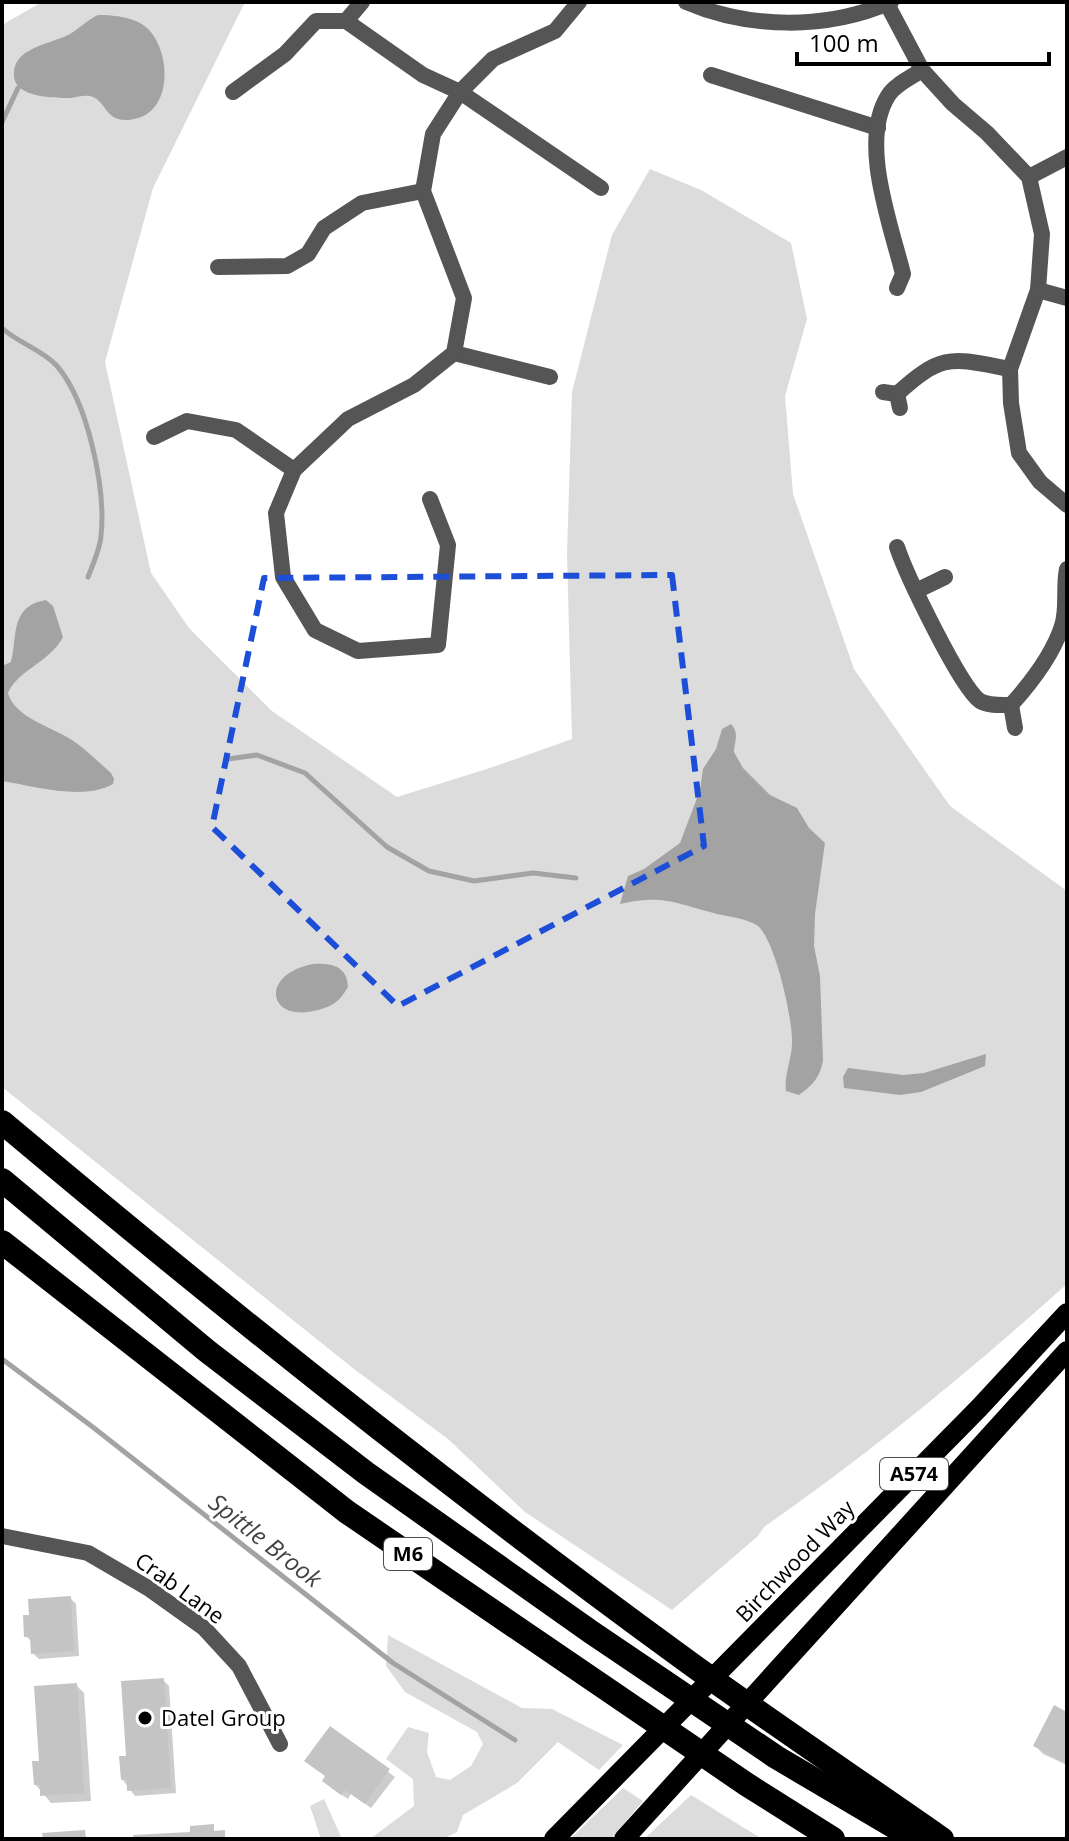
<svg xmlns="http://www.w3.org/2000/svg" width="1069" height="1841" font-family="'Open Sans',sans-serif">
<style>
.green{fill:#dcdcdc}
.water{fill:#a3a3a3}
.shadow{fill:#0003}
.lines{fill:none;stroke-linecap:round;stroke-linejoin:round}
.stream{stroke:#a3a3a3;stroke-width:5}
.building{fill:#c4c4c4}
.minor{stroke:#555;stroke-width:16}
.tertiary{stroke:#555;stroke-width:16}
.primary{stroke:#000;stroke-width:20}
.motorway{stroke:#000;stroke-width:24}
.marked{fill:none;stroke:#1d4ed8;stroke-width:6;stroke-dasharray:16 10;stroke-linejoin:round}
.poi-dot{fill:#000;stroke:#fff;stroke-width:3}
.labels{text-anchor:middle;stroke-width:6;stroke-linejoin:round;paint-order:stroke}
.shield{fill:#fff;stroke:#4c4c4c;stroke-width:2}
.shield-label{font-size:20px;font-weight:bold;fill:#000}
.street-label{font-size:22px;fill:#000;stroke:#fff}
.poi-label{font-size:22px;fill:#000;stroke:#fff;text-anchor:start}
.water-label{font-size:24px;font-style:italic;fill:#444;stroke:#fff}
</style>
<rect width="100%" height="100%" fill="#fff"/>
<g class="green">
<path d="M42 2H245L153 188 105 362 151 573 189 628 272 711 397 797 490 768 572 739 567 555 572 392 612 235 650 169 701 190 791 243 807 319 785 396 793 494 854 669 950 806 1067 891V1284C971 1370 870 1453 764 1527L758 1536 672 1610 525 1512 448 1439 354 1369 2 1087V25Z"/>
<polygon points="388,1635 522,1708 552,1709 623,1745 599,1770 558,1742 517,1783 463,1815 457,1832 443,1839 370,1839 414,1806 413,1779 386,1759 408,1727 429,1733 427,1752 436,1777 450,1780 471,1766 483,1744 477,1732 405,1692 386,1666"/>
<polygon points="623,1788 643,1801 611,1839 570,1839"/>
<polygon points="691,1795 762,1839 644,1839"/>
<polygon points="324,1799 342,1839 321,1839 310,1806"/>
</g>
<g class="water">
<path d="M98 15C114 15 138 17 150 31 168 52 172 97 147 114 138 120 120 123 112 116 104 110 101 98 90 96 84 95 77 97 71 98 55 98 15 98 14 76 12 48 48 45 68 35 78 30 87 20 98 15Z"/>
<path d="M46 600 53 606 63 637C50 662 18 670 8 693 14 716 48 726 67 737 83 746 97 761 111 773L114 779 113 784C83 801 34 786 2 781V666L11 662C18 638 9 606 46 600Z"/>
<path d="M731 724C740 733 734 742 734 752L743 768 770 795 797 808 809 828 825 843 815 914 814 946 820 976 823 1060C821 1076 812 1086 799 1095L786 1091C784 1074 792 1059 792 1043 793 1019 775 940 758 926 745 917 725 917 710 912 671 902 662 895 620 904L628 876 644 869 680 843 700 790 703 769 716 749 722 729Z"/>
<path d="M313 964C332 963 347 966 348 987 340 1001 333 1006 318 1010 267 1024 259 974 313 964Z"/>
<polygon points="986,1054 985,1066 921,1092 900,1095 844,1088 843,1077 848,1068 903,1075 924,1073"/>
</g>
<g class="shadow">
<polygon points="70,1598 76,1604 79,1656 39,1659 33,1653 32,1642 26,1636"/>
<polygon points="163,1680 169,1686 176,1793 135,1796 122,1779"/>
<polygon points="76,1685 84,1693 91,1801 51,1803 35,1784 41,1763"/>
<polygon points="1067,1710 1067,1765 1043,1754 1035,1745"/>
<polygon points="331,1728 395,1777 371,1808 351,1794 348,1799 330,1787 327,1777"/>
</g>
<g class="lines">
<g class="stream">
<polyline points="2,122 18,88"/>
<path d="M2 328C18 343 43 350 57 366 88 402 106 489 101 536 100 549 93 564 88 577"/>
<polyline points="228,759 257,755 305,773 387,847 429,871 474,881 533,873 576,878"/>
<polyline points="2,1359 94,1428 393,1663 515,1740"/>
</g>
</g>
<g class="building">
<polygon points="71,1596 74,1651 31,1654 30,1637 24,1637 23,1615 29,1615 28,1599"/>
<polygon points="164,1678 171,1788 127,1791 127,1779 121,1780 119,1756 126,1756 121,1681"/>
<polygon points="77,1683 84,1793 40,1796 40,1785 34,1785 32,1761 39,1761 34,1686"/>
<polygon points="1054,1705 1065,1711 1067,1706 1067,1764 1033,1746"/>
<polygon points="330,1726 390,1769 365,1804 345,1790 341,1795 322,1781 325,1776 304,1761"/>
<polygon points="214,1824 214,1831 225,1830 225,1839 134,1839 133,1835 190,1832 190,1826"/>
<polygon points="85,1830 86,1839 43,1839 42,1833"/>
</g>
<g class="lines">
<g class="minor">
<polyline points="887,4 922,70 953,104 987,133 1029,177 1042,234 1038,290 1010,369 1011,403 1019,453 1040,482 1067,505"/>
<polyline points="346,21 362,2"/>
<polyline points="711,75 878,128"/>
<polyline points="233,92 285,54 316,21 346,21 423,75 460,92 601,188"/>
<polyline points="1029,177 1067,157"/>
<polyline points="218,267 287,266 308,254 324,228 362,203 423,191"/>
<path d="M897 288 903 274C891 225 859 142 888 96 894 85 912 77 922 70"/>
<polyline points="1038,290 1067,298"/>
<polyline points="454,353 550,377"/>
<polyline points="883,392 897,394 900,408"/>
<path d="M897 394C943 352 952 358 1010 369"/>
<polyline points="154,437 187,421 236,430 294,470"/>
<polyline points="430,499 448,545 438,645 358,651 315,630 283,577 276,513 294,470 348,419 414,385 454,353 464,298 423,191 433,134 460,92 493,59 555,31 579,2"/>
<path d="M897 547C906 574 960 687 980 701 989 706 1001 705 1011 705 1030 684 1053 654 1062 626 1068 608 1063 588 1067 569"/>
<polyline points="916,591 945,577"/>
<polyline points="1011,705 1015,728"/>
<polyline points="2,1536 88,1553 148,1588 204,1628 239,1666 280,1744"/>
</g>
<path class="tertiary" d="M686 2C749 29 827 30 891 2"/>
<g class="primary">
<polyline points="554,1839 979,1408 1067,1313"/>
<polyline points="624,1839 1067,1351"/>
</g>
<g class="motorway">
<path d="M2 1122C222 1307 447 1486 680 1656 766 1719 855 1778 942 1839"/>
<polyline points="2,1180 207,1351 366,1473 591,1632 776,1757 915,1839"/>
<polyline points="2,1242 347,1512 746,1784 833,1839"/>
</g>
</g>
<path class="marked" d="M672 575 704 846 398 1006 212 827 264 578Z"/>
<circle class="poi-dot" cx="145" cy="1718" r="8"/>
<g class="labels">
<g class="shield">
<rect x="880" y="1458" width="68" height="32" rx="6"/>
<rect x="384" y="1538" width="48" height="32" rx="6"/>
</g>
<g class="shield-label">
<text x="914" y="1481">A574</text>
<text x="408" y="1561">M6</text>
</g>
<g class="street-label">
<text transform="translate(795 1561) rotate(-46)" y="8">Birchwood Way</text>
<text transform="translate(180 1588) rotate(36)" y="8">Crab Lane</text>
</g>
<g class="poi-label">
<text x="161" y="1726">Datel Group</text>
</g>
<g class="water-label">
<text transform="translate(265 1541) rotate(38)" y="8">Spittle Brook</text>
</g>
</g>
<rect width="1069" height="1841" fill="none" stroke="#000000" stroke-width="8"/>
<path d="M797 52v12h252v-12" fill="none" stroke="#000000" stroke-width="4"/>
<text x="809" y="52" font-size="24" fill="#000000" stroke="#ffffff" stroke-width="6" paint-order="stroke">100 m</text>
</svg>
